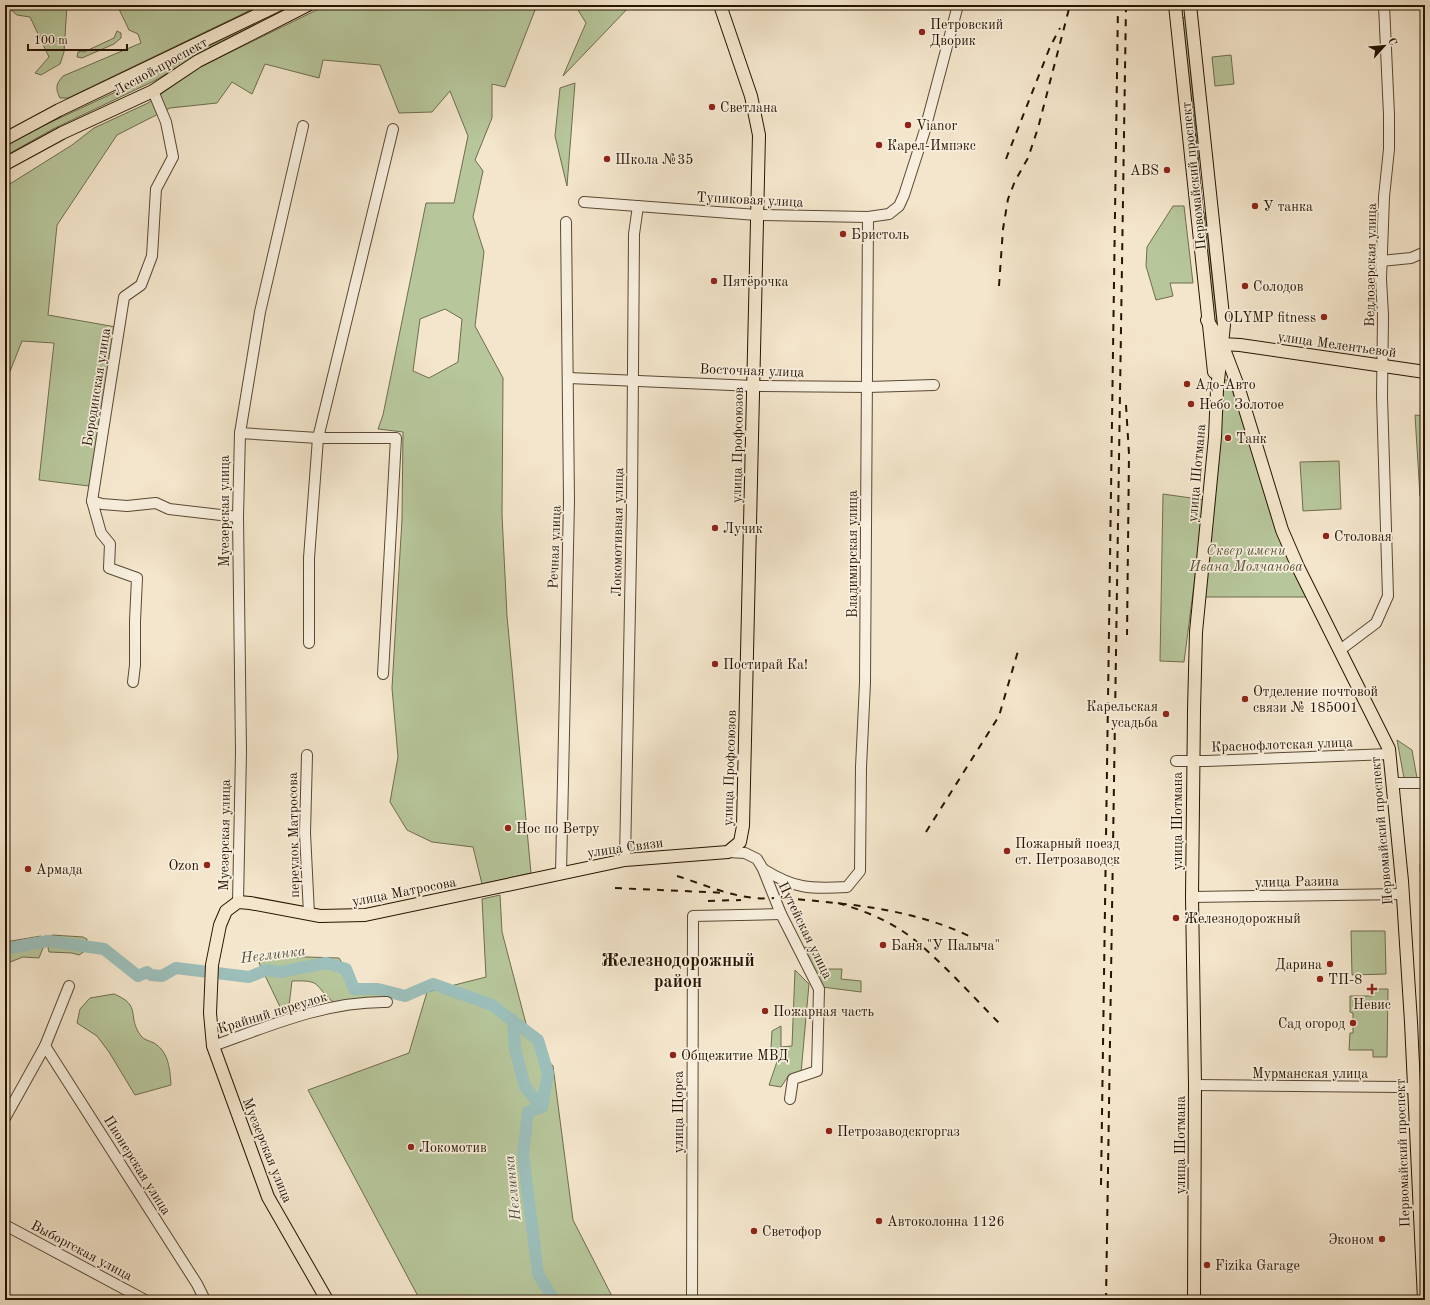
<svg xmlns="http://www.w3.org/2000/svg" width="1430" height="1305" font-family="'Old Standard TT',serif">
<style>
.green{fill:#b7c69b;stroke:#6e6d4e;fill-rule:evenodd}
.lines{fill:none;stroke-linecap:round;stroke-linejoin:round}
.river{stroke:#9cbfbb;stroke-width:12}
.minor-casing{stroke:#5a4833;stroke-width:12}
.major-casing{stroke:#261400;stroke-width:14}
.minor{stroke:#f8efde;stroke-width:10}
.major{stroke:#f4e6cc;stroke-width:12}
.rail{stroke:#261400;stroke-width:2;stroke-dasharray:7 7;stroke-linecap:butt}
.poi-dot{fill:#8f2418;stroke:#f8efde;stroke-width:1.5}
.labels{text-anchor:middle;stroke-width:3.5;stroke-linejoin:round;paint-order:stroke}
.poi-label{font-size:14px;fill:#261400;stroke:#f8efde;text-anchor:start}
.street-label{font-size:14px;fill:#261400;stroke:#f8efde}
.park-label{font-size:14px;font-style:italic;fill:#595236;stroke:#f8efde}
.water-label{font-size:15px;font-style:italic;fill:#4f5041;stroke:#f8efde}
.district-label{font-size:18px;font-weight:bold;fill:#261400;stroke:#f8efde}
</style>
<rect width="100%" height="100%" fill="#f4e6cc"/>
<filter id="stains"><feTurbulence type="fractalNoise" baseFrequency=".005" numOctaves="4"/><feColorMatrix values="0 0 0 0 .2 0 0 0 0 .09 0 0 0 0 .02 0 0 0 .5 -.17"/></filter>
<radialGradient id="worn" r=".72"><stop offset=".6" stop-color="#630" stop-opacity="0"/><stop offset="1" stop-color="#630" stop-opacity=".3"/></radialGradient>
<g class="green">
<polygon points="5,5 67,5 64,52 60,64 41,75 35,73 49,57 30,17 17,15"/>
<path d="M117 5H232L235 9 243 5H261L68 98H60C55 88 56 84 63 76L141 43 138 34 129 30Z"/>
<polygon points="291,5 295,5 213,46 154,81 53,129 5,156 5,146 21,136 135,83"/>
<path d="M327 5H537L505 87 492 84V118L475 160 483 171 473 217 484 252 475 326 503 378 502 515 507 616 531 873 482 884 473 847 432 842 407 830 390 802 398 757 392 688 402 519 403 432 378 429 383 415 426 203H454L468 136 450 91 432 112 399 113 380 65 323 60 319 78 265 64 252 94 232 82 217 103 170 108 117 135 57 225 48 315 116 327 89 486 39 480 54 343 22 341 5 384V187L72 145 94 128 148 103 200 67ZM445 309 462 319 458 362 429 378 413 371 420 319Z"/>
<polygon points="575,5 631,5 563,76 586,23"/>
<polygon points="1184,17 1186,19 1202,199 1200,198 1182,19"/>
<polygon points="117,31 121,33 121,38 114,44 82,58 77,57 78,52 82,51 84,52 114,38"/>
<polygon points="1231,55 1234,84 1215,86 1212,57"/>
<polygon points="575,83 567,186 555,136 560,88"/>
<polygon points="1173,206 1184,206 1193,283 1170,283 1173,296 1156,300 1146,266 1147,247"/>
<polygon points="1204,213 1205,213 1217,321 1215,322 1213,321 1202,214"/>
<polygon points="1224,380 1229,380 1278,533 1309,597 1202,597"/>
<polygon points="1415,415 1425,416 1425,497 1420,496"/>
<polygon points="1339,461 1341,509 1303,511 1300,462"/>
<polygon points="1163,494 1205,500 1184,662 1160,661"/>
<polygon points="1397,740 1412,750 1417,778 1404,778"/>
<polygon points="1420,865 1425,865 1425,923 1423,923"/>
<polygon points="500,895 502,932 530,1039 553,1066 573,1220 614,1300 420,1300 308,1090 409,1053 427,992 486,977 482,899"/>
<polygon points="1351,931 1385,931 1386,974 1352,975"/>
<polygon points="52,935 83,937 87,939 85,951 79,955 72,953 49,952 48,948"/>
<polygon points="41,936 43,948 39,958 23,957 5,964 5,942"/>
<polygon points="802,947 814,948 826,969 842,969 841,979 861,981 861,992 822,987"/>
<path d="M275 956 339 958 341 961 352 992H383L385 997 382 1000 333 1002C313 985 323 980 292 981L289 1006 282 1011 259 963 262 959Z"/>
<polygon points="795,970 809,984 801,1073 789,1075 781,1087 769,1085 779,1056 771,1048 772,1031 781,1026 781,1047 792,1046"/>
<polygon points="1372,989 1388,989 1387,1057 1373,1057 1373,1050 1349,1050 1350,1033 1353,1033 1353,1013 1350,1012 1350,996 1372,996"/>
<path d="M114 994C143 1006 126 1016 141 1036 144 1040 150 1041 154 1043 169 1052 170 1070 171 1085L135 1095 109 1052 97 1036 77 1023 80 1009 90 998Z"/>
</g>
<g class="lines">
<g class="river">
<polyline points="5,949 48,941 104,949 138,976 147,972 151,975 162,976 176,968 249,977 266,970 280,972 326,963 346,969 354,989 378,989 405,996 433,984 492,1005 538,1040 548,1073 542,1107 528,1112 523,1154 538,1274 554,1300"/>
<polyline points="513,1020 515,1049 525,1087 542,1107"/>
</g>
<g class="minor-casing">
<g id="minor">
<polyline points="584,202 757,215 868,217 889,214 899,206 904,195 924,133 958,5"/>
<polyline points="1381,261 1411,258 1425,252"/>
<polyline points="569,378 754,386 868,387 934,385"/>
<polyline points="240,433 318,438 396,438 383,674"/>
<polyline points="92,501 102,504 127,506 156,503 169,509 238,517"/>
<polyline points="309,643 309,558 318,438 393,129"/>
<polyline points="1340,650 1376,623 1388,596 1382,396 1383,315 1381,279 1384,197 1389,149 1389,115 1384,5"/>
<polyline points="133,682 135,665 135,621 137,578 109,568 110,544 101,533 92,501 124,297 141,285 152,256 156,189 173,157 166,122 153,91"/>
<polyline points="307,755 305,833 309,914"/>
<polyline points="1176,761 1206,761 1390,754"/>
<polyline points="1392,783 1425,783"/>
<polyline points="728,852 745,853 757,859 763,869 781,914 819,989 817,1071 793,1079 790,1099"/>
<polyline points="625,860 632,504 634,234 638,206"/>
<path d="M763 869C795 889 810 889 847 887L860 871 861 767 865 683 868 217"/>
<polyline points="561,873 569,501 566,222"/>
<polyline points="1192,897 1403,894"/>
<polyline points="238,902 241,752 238,517 240,433 260,312 303,126"/>
<polyline points="45,1046 197,1284 205,1300"/>
<path d="M213 1046C269 1026 326 1001 387 1002"/>
<polyline points="1195,1085 1399,1087 1425,1090"/>
<polyline points="5,1118 45,1046 69,986"/>
<polyline points="5,1225 145,1300"/>
<polyline points="692,1300 693,916 781,914"/>
</g>
</g>
<g class="major-casing">
<g id="major">
<polyline points="1175,5 1214,372"/>
<polyline points="1190,5 1224,325 1217,390 1215,437 1196,632 1194,710 1192,897 1195,1085 1194,1300"/>
<polyline points="5,139 59,110 278,5"/>
<polyline points="5,164 62,133 153,91 198,61 308,5"/>
<polyline points="1207,320 1222,344 1238,386 1282,530 1298,567 1389,749 1402,881 1411,1022 1424,1300"/>
<polyline points="1222,344 1240,345 1425,372"/>
<polyline points="327,1300 268,1197 213,1046 210,1013 212,965 220,925 226,911 238,902 250,903 320,916 365,915 625,860 728,852 740,842 743,826 759,135 751,96 720,5"/>
</g>
</g>
<use href="#minor" class="minor"/>
<use href="#major" class="major"/>
<g class="rail">
<polyline points="1006,159 1050,47 1060,28"/>
<polyline points="999,286 1003,229 1008,199 1015,181 1028,158 1038,128 1070,5"/>
<polyline points="1126,405 1129,454 1127,635"/>
<polyline points="926,832 999,716 1018,651"/>
<path d="M677 876C709 886 739 901 774 898"/>
<polyline points="615,888 727,893"/>
<path d="M784 898C848 904 910 908 969 936"/>
<polyline points="708,901 741,900"/>
<path d="M838 903C866 911 895 923 917 942 948 968 975 999 1003 1027"/>
<polyline points="1101,1185 1118,5"/>
<polyline points="1106,1300 1126,5"/>
</g>
</g>
<g class="poi-dot">
<circle cx="922" cy="32" r="4"/>
<circle cx="712" cy="107" r="4"/>
<circle cx="908" cy="125" r="4"/>
<circle cx="879" cy="145" r="4"/>
<circle cx="607" cy="159" r="4"/>
<circle cx="1167" cy="170" r="4"/>
<circle cx="1255" cy="206" r="4"/>
<circle cx="843" cy="234" r="4"/>
<circle cx="714" cy="281" r="4"/>
<circle cx="1245" cy="286" r="4"/>
<circle cx="1324" cy="317" r="4"/>
<circle cx="1187" cy="384" r="4"/>
<circle cx="1191" cy="404" r="4"/>
<circle cx="1228" cy="438" r="4"/>
<circle cx="715" cy="528" r="4"/>
<circle cx="1326" cy="536" r="4"/>
<circle cx="715" cy="664" r="4"/>
<circle cx="1245" cy="699" r="4"/>
<circle cx="1166" cy="714" r="4"/>
<circle cx="508" cy="828" r="4"/>
<circle cx="1007" cy="851" r="4"/>
<circle cx="207" cy="865" r="4"/>
<circle cx="28" cy="869" r="4"/>
<circle cx="1176" cy="918" r="4"/>
<circle cx="883" cy="945" r="4"/>
<circle cx="1330" cy="964" r="4"/>
<circle cx="1320" cy="979" r="4"/>
<path d="M1370 983h4v4h4v4h-4v4h-4v-4h-4v-4h4z"/>
<circle cx="765" cy="1011" r="4"/>
<circle cx="1353" cy="1023" r="4"/>
<circle cx="673" cy="1055" r="4"/>
<circle cx="829" cy="1131" r="4"/>
<circle cx="411" cy="1147" r="4"/>
<circle cx="879" cy="1221" r="4"/>
<circle cx="754" cy="1231" r="4"/>
<circle cx="1382" cy="1239" r="4"/>
<circle cx="1207" cy="1265" r="4"/>
</g>
<g class="labels">
<g class="poi-label">
<text x="930" y="29">Петровский<tspan x="930" dy="16">Дворик</tspan></text>
<text x="720" y="112">Светлана</text>
<text x="916" y="130">Vianor</text>
<text x="887" y="150">Карел-Импэкс</text>
<text x="615" y="164">Школа №35</text>
<text x="1159" y="175" text-anchor="end">ABS</text>
<text x="1263" y="211">У танка</text>
<text x="851" y="239">Бристоль</text>
<text x="722" y="286">Пятёрочка</text>
<text x="1253" y="291">Солодов</text>
<text x="1316" y="322" text-anchor="end">OLYMP fitness</text>
<text x="1195" y="389">Адо-Авто</text>
<text x="1199" y="409">Небо Золотое</text>
<text x="1236" y="443">Танк</text>
<text x="723" y="533">Лучик</text>
<text x="1334" y="541">Столовая</text>
<text x="723" y="669">Постирай Ка!</text>
<text x="1253" y="696">Отделение почтовой<tspan x="1253" dy="16">связи № 185001</tspan></text>
<text x="1158" y="711" text-anchor="end">Карельская<tspan x="1158" dy="16">усадьба</tspan></text>
<text x="516" y="833">Нос по Ветру</text>
<text x="1015" y="848">Пожарный поезд<tspan x="1015" dy="16">ст. Петрозаводск</tspan></text>
<text x="199" y="870" text-anchor="end">Ozon</text>
<text x="36" y="874">Армада</text>
<text x="1184" y="923">Железнодорожный</text>
<text x="891" y="950">Баня "У Палыча"</text>
<text x="1322" y="969" text-anchor="end">Дарина</text>
<text x="1328" y="984">ТП-8</text>
<text x="1372" y="1009" text-anchor="middle">Невис</text>
<text x="773" y="1016">Пожарная часть</text>
<text x="1345" y="1028" text-anchor="end">Сад огород</text>
<text x="681" y="1060">Общежитие МВД</text>
<text x="837" y="1136">Петрозаводскгоргаз</text>
<text x="419" y="1152">Локомотив</text>
<text x="887" y="1226">Автоколонна 1126</text>
<text x="762" y="1236">Светофор</text>
<text x="1374" y="1244" text-anchor="end">Эконом</text>
<text x="1215" y="1270">Fizika Garage</text>
</g>
<g class="street-label">
<text transform="translate(160 66) rotate(-29)" y="5">Лесной проспект</text>
<text transform="translate(1193 176) rotate(-96)" y="5">Первомайский проспект</text>
<text transform="translate(750 199) rotate(3)" y="5">Тупиковая улица</text>
<text transform="translate(1370 265) rotate(-89)" y="5">Ведлозерская улица</text>
<text transform="translate(1337 344) rotate(8)" y="5">улица Мелентьевой</text>
<text transform="translate(752 370) rotate(2)" y="5">Восточная улица</text>
<text transform="translate(96 387) rotate(-81)" y="5">Бородинская улица</text>
<text transform="translate(737 445) rotate(-89)" y="5">улица Профсоюзов</text>
<text transform="translate(1196 473) rotate(-85)" y="5">улица Шотмана</text>
<text transform="translate(224 511) rotate(-90)" y="5">Муезерская улица</text>
<text transform="translate(617 532) rotate(-89)" y="5">Локомотивная улица</text>
<text transform="translate(554 547) rotate(-88)" y="5">Речная улица</text>
<text transform="translate(852 554) rotate(-90)" y="5">Владимирская улица</text>
<text transform="translate(1282 744) rotate(-2)" y="5">Краснофлотская улица</text>
<text transform="translate(729 768) rotate(-88)" y="5">улица Профсоюзов</text>
<text transform="translate(1177 821) rotate(-90)" y="5">улица Шотмана</text>
<text transform="translate(1381 831) rotate(-95)" y="5">Первомайский проспект</text>
<text transform="translate(224 835) rotate(-89)" y="5">Муезерская улица</text>
<text transform="translate(293 835) rotate(-91)" y="5">переулок Матросова</text>
<text transform="translate(625 847) rotate(-8)" y="5">улица Связи</text>
<text transform="translate(1297 881) rotate(-1)" y="5">улица Разина</text>
<text transform="translate(404 891) rotate(-11)" y="5">улица Матросова</text>
<text transform="translate(806 930) rotate(64)" y="5">Путейская улица</text>
<text transform="translate(272 1012) rotate(-17)" y="5">Крайний переулок</text>
<text x="1310" y="1078">Мурманская улица</text>
<text transform="translate(678 1112) rotate(-90)" y="5">улица Щорса</text>
<text transform="translate(1180 1145) rotate(-90)" y="5">улица Шотмана</text>
<text transform="translate(268 1150) rotate(68)" y="5">Муезерская улица</text>
<text transform="translate(1402 1153) rotate(-92)" y="5">Первомайский проспект</text>
<text transform="translate(138 1165) rotate(58)" y="5">Пионерская улица</text>
<text transform="translate(82 1250) rotate(28)" y="5">Выборгская улица</text>
</g>
<g class="park-label">
<text x="1246" y="555">Сквер имени<tspan x="1246" dy="16">Ивана Молчанова</tspan></text>
</g>
<g class="water-label">
<text transform="translate(273 954) rotate(-7)" y="5">Неглинка</text>
<text transform="translate(512 1188) rotate(-96)" y="5">Неглинка</text>
</g>
<g class="district-label">
<text x="678" y="966">Железнодорожный<tspan x="678" dy="21">район</tspan></text>
</g>
</g>
<rect width="1430" height="1305" fill="none" stroke="#f4e6cc" stroke-width="20"/>
<rect x="6" y="6" width="1418" height="1293" fill="none" stroke="#261400" stroke-width="2"/>
<rect x="10" y="10" width="1410" height="1285" fill="none" stroke="#261400"/>
<g transform="translate(1384 46) rotate(63)" stroke="#f8efde" stroke-width="3" paint-order="stroke">
<path d="M0-3L7 15L0 10L-7 15Z" fill="#261400"/>
<text y="-6" font-size="11" font-weight="bold" text-anchor="middle" fill="#261400">С</text>
</g>
<path d="M28 44v6h99v-6" fill="none" stroke="#261400" stroke-width="2"/>
<text x="34" y="44" font-size="12" fill="#261400" stroke="#f8efde" stroke-width="3" paint-order="stroke">100 m</text>
<rect width="100%" height="100%" filter="url(#stains)"/>
<rect width="100%" height="100%" fill="url(#worn)"/>
</svg>
